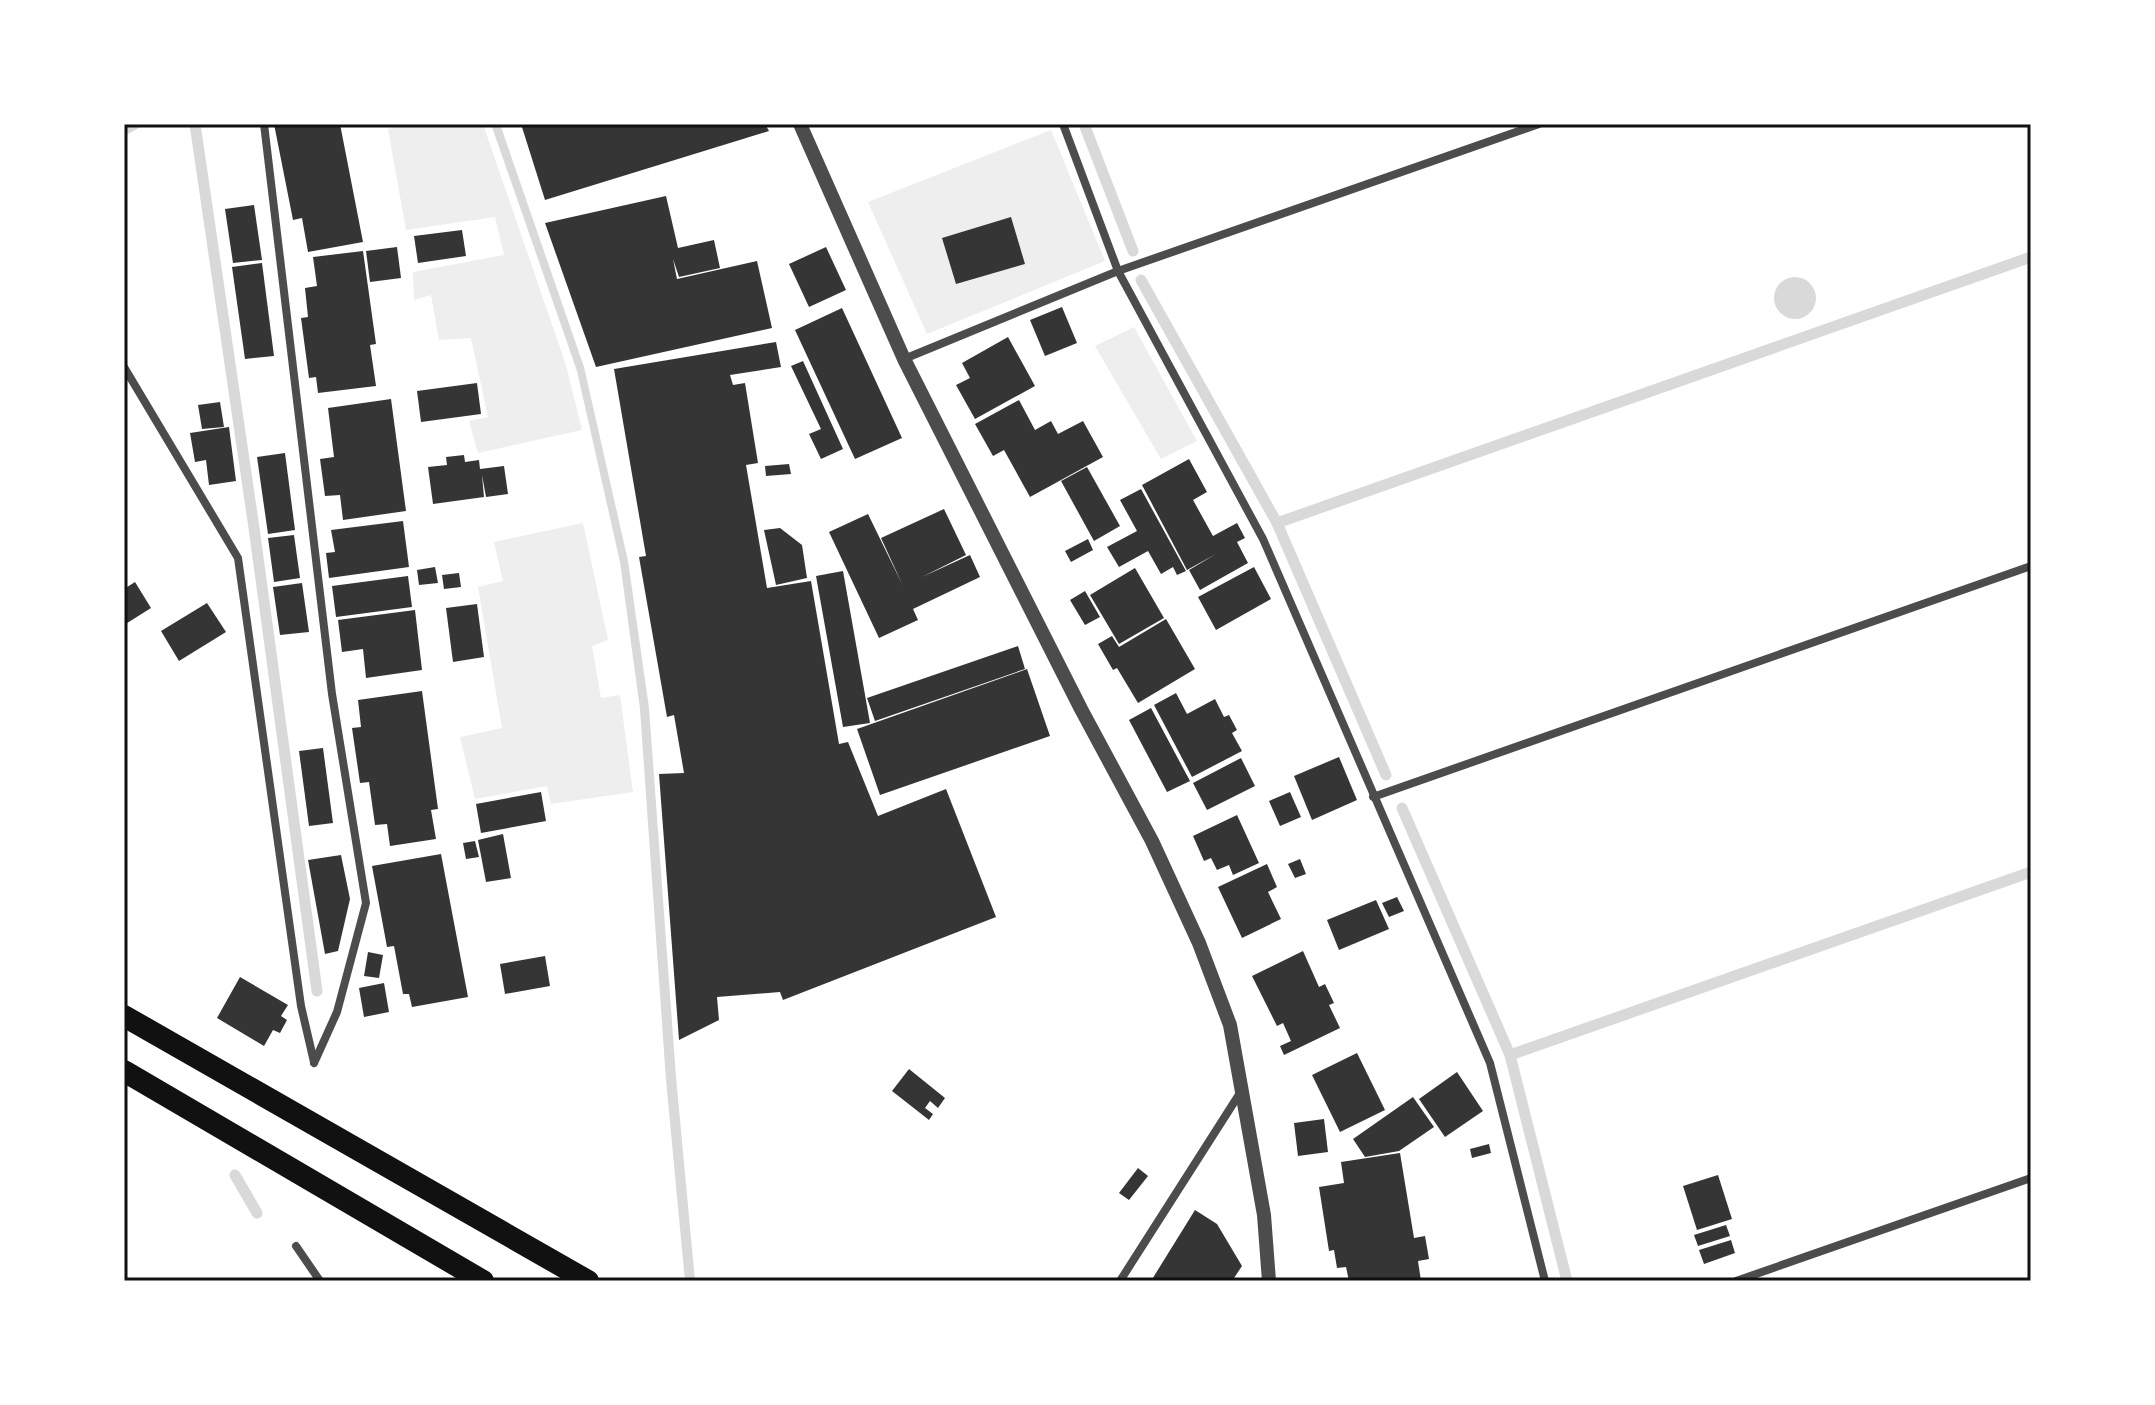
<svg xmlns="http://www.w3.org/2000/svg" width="2155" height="1405" font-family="Commissioner,sans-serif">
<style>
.green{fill:#eee}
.water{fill:#d9d9d9}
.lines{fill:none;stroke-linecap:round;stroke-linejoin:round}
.stream{stroke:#d9d9d9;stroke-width:11}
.building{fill:#353535}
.minor{stroke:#4c4c4c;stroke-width:8}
.tertiary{stroke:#4c4c4c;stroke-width:14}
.trunk{stroke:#111;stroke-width:22}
.neatline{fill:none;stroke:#111;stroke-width:3}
</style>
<rect width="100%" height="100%" fill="#fff"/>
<g class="green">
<polygon points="408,124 483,124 566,365 582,430 478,453 469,421 488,417 471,338 439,340 431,295 414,300 413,272 504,255 495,217 406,230 388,129"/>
<polygon points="1051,130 1105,261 927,334 868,202"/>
<polygon points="1134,327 1197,441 1161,459 1095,346"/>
<polygon points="583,523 608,640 592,646 601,698 620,695 633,792 551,804 547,786 475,799 460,737 502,728 478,587 503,581 494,542"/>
</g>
<g class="water">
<polygon points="491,124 500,124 584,367 628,561 649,708 676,1077 695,1281 685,1281 666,1080 640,709 620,562 577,371"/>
<circle cx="1795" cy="298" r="21"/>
</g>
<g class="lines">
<g class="stream">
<polyline points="195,124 254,528 317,991"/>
<polyline points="1084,124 1133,251"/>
<polyline points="124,130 135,124"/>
<polyline points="1141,280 1277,523 1386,775"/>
<polyline points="1277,523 2031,257"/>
<polyline points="1402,808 1510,1055 1567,1281"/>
<polyline points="1510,1055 2031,872"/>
<polyline points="235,1175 257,1213"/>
</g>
</g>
<g class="building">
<polygon points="274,124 340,124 363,242 308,252 302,218 293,220"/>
<polygon points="521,124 765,124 769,131 545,200"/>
<polygon points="666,196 678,248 714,240 720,268 679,277 673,259 677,279 757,261 772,328 596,367 545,223"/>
<polygon points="254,205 262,260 233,263 225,209"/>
<polygon points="1011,217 1025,264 956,284 942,238"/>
<polygon points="462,230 466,256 418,263 414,236"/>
<polygon points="397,247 401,278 370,282 366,251"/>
<polygon points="826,247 846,290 809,307 789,264"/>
<polygon points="363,251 376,344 370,345 376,386 318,393 316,377 309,378 301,318 308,317 305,288 317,286 313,257"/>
<polygon points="262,263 274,356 245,359 232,267"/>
<polygon points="1062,307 1077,343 1045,356 1030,320"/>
<polygon points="842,308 902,438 855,459 795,330"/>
<polygon points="1008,337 1035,386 975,419 956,385 970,378 962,363"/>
<polygon points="776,342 781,367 730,375 733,385 745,383 758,463 746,465 767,588 811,581 839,744 848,742 878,816 946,789 996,917 783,1000 780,992 717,997 719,1020 679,1040 659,774 684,773 674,715 667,717 639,557 646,556 614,369"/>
<polygon points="803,361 843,449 821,459 809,434 821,429 791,366"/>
<polygon points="477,383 481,414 421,422 417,391"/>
<polygon points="391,399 406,511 343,520 340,495 325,496 320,459 334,457 328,408"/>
<polygon points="1019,400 1035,430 1051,421 1058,434 1083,421 1103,457 1030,497 1004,450 993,456 975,424"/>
<polygon points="220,402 224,427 202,429 198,405"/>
<polygon points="229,427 236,481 209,485 206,460 195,462 190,433"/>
<polygon points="285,453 295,530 268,534 257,457"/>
<polygon points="464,455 465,462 479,460 480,469 504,466 508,494 486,497 482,475 484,497 433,504 428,467 447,465 446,457"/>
<polygon points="1189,459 1207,492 1193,500 1213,536 1237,523 1245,538 1237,542 1248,563 1200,590 1189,570 1216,554 1187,570 1142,485"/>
<polygon points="789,464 791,474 766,476 765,466"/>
<polygon points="1087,467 1120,526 1094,541 1061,481"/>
<polygon points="1141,489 1186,571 1177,575 1173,567 1161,574 1148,551 1119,567 1107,547 1137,531 1120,500"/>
<polygon points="944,509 966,555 922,577 970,555 980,577 913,609 918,620 879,638 829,532 868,514 903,586 881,538"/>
<polygon points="403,521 409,567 329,578 326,553 335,552 331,530"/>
<polygon points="780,528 802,545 807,578 776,585 764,530"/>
<polygon points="294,535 300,578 274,582 268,538"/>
<polygon points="1088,539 1093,550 1071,562 1065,551"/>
<polygon points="435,567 438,583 419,585 417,570"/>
<polygon points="1254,567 1271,599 1216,630 1198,597"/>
<polygon points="1135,568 1164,618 1119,644 1090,595"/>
<polygon points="843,571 870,723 843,727 816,576"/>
<polygon points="459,573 461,587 444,589 442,575"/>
<polygon points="408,576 412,607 336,617 332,586"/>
<polygon points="135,582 151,608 124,625 124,589"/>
<polygon points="302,583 309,632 280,635 273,587"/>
<polygon points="1085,591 1100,617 1085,625 1070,600"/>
<polygon points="207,603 226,632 179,661 161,631"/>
<polygon points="477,604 484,657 453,662 446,608"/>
<polygon points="415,610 422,670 366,678 363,649 342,652 338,620"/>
<polygon points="1166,619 1195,669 1138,703 1117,668 1113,670 1098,644 1112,636 1119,647"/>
<polygon points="1018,646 1025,669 875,721 867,698"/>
<polygon points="1027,669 1050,736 880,795 857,729"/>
<polygon points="422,691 438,809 431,810 436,839 390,846 387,824 375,825 369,782 360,783 352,728 361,727 358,700"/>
<polygon points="1176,693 1187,714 1215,699 1224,717 1229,715 1237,730 1232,733 1242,751 1192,777 1154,705"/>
<polygon points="1151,708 1190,781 1167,792 1129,720"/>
<polygon points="323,748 333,823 309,826 299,751"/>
<polygon points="1339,757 1357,800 1312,820 1294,776"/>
<polygon points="1241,758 1255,786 1207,810 1193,783"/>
<polygon points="541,792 546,821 481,833 476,804"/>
<polygon points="1290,792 1301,817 1280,826 1269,801"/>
<polygon points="1237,815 1259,863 1233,875 1229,865 1217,870 1211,858 1204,861 1193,836"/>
<polygon points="503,834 511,878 486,882 478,840"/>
<polygon points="475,841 479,857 466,859 463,843"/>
<polygon points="441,854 468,997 412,1007 409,994 403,994 394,946 387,947 372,866"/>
<polygon points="341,855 350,899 338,951 325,954 308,860"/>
<polygon points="1300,859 1306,874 1295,878 1288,864"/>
<polygon points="1267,864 1277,887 1268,892 1281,919 1242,938 1218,887"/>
<polygon points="1397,897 1404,911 1389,917 1382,903"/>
<polygon points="1376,900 1389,929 1339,950 1327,920"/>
<polygon points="1303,951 1319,987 1325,984 1334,1003 1329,1005 1340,1028 1284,1055 1280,1046 1291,1041 1283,1023 1277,1026 1252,976"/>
<polygon points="368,952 383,955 379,978 364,976"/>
<polygon points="545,956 550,986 505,994 500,964"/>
<polygon points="240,977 288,1005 281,1016 287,1020 280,1033 273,1030 264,1046 217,1018"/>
<polygon points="384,983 389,1012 364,1017 359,988"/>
<polygon points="1357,1053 1385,1110 1340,1132 1312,1075"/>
<polygon points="909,1069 945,1098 938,1108 930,1101 925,1108 933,1114 929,1120 892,1091"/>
<polygon points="1457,1072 1483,1111 1445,1137 1419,1099"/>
<polygon points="1413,1097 1434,1127 1399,1151 1365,1157 1353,1139"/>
<polygon points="1324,1119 1328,1152 1298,1156 1294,1123"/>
<polygon points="1489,1144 1491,1153 1472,1158 1470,1149"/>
<polygon points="1400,1153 1414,1238 1425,1236 1429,1259 1418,1261 1421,1281 1349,1281 1346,1267 1337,1268 1334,1250 1329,1251 1319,1187 1344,1183 1341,1162"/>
<polygon points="1138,1168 1148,1176 1129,1200 1119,1193"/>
<polygon points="1718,1175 1732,1219 1697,1230 1683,1186"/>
<polygon points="1195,1210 1217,1224 1242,1266 1232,1281 1151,1281"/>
<polygon points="1726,1225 1730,1236 1698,1246 1694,1235"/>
<polygon points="1731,1240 1735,1253 1704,1264 1699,1250"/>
</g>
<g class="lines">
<g class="minor">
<polyline points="264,124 332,694 366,903 337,1012 314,1063"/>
<polyline points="1063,124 1118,271 1263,539 1490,1063 1545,1281"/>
<polyline points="904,359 1118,271 1539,124"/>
<polyline points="124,367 238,558 301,1006 314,1062"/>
<polyline points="1373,797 2031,566"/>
<polyline points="296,1246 320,1281"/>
<polyline points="1120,1281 1240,1093"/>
<polyline points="1736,1281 2031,1178"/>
</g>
<polyline class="tertiary" points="800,124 904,359 1081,709 1152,841 1199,943 1230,1025 1264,1215 1269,1281"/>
<g class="trunk">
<polyline points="124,1016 588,1281"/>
<polyline points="124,1071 483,1281"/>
</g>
</g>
<rect width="2155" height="1405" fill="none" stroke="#ffffff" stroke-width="252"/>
<rect x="126" y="126" width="1903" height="1153" class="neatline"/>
</svg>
